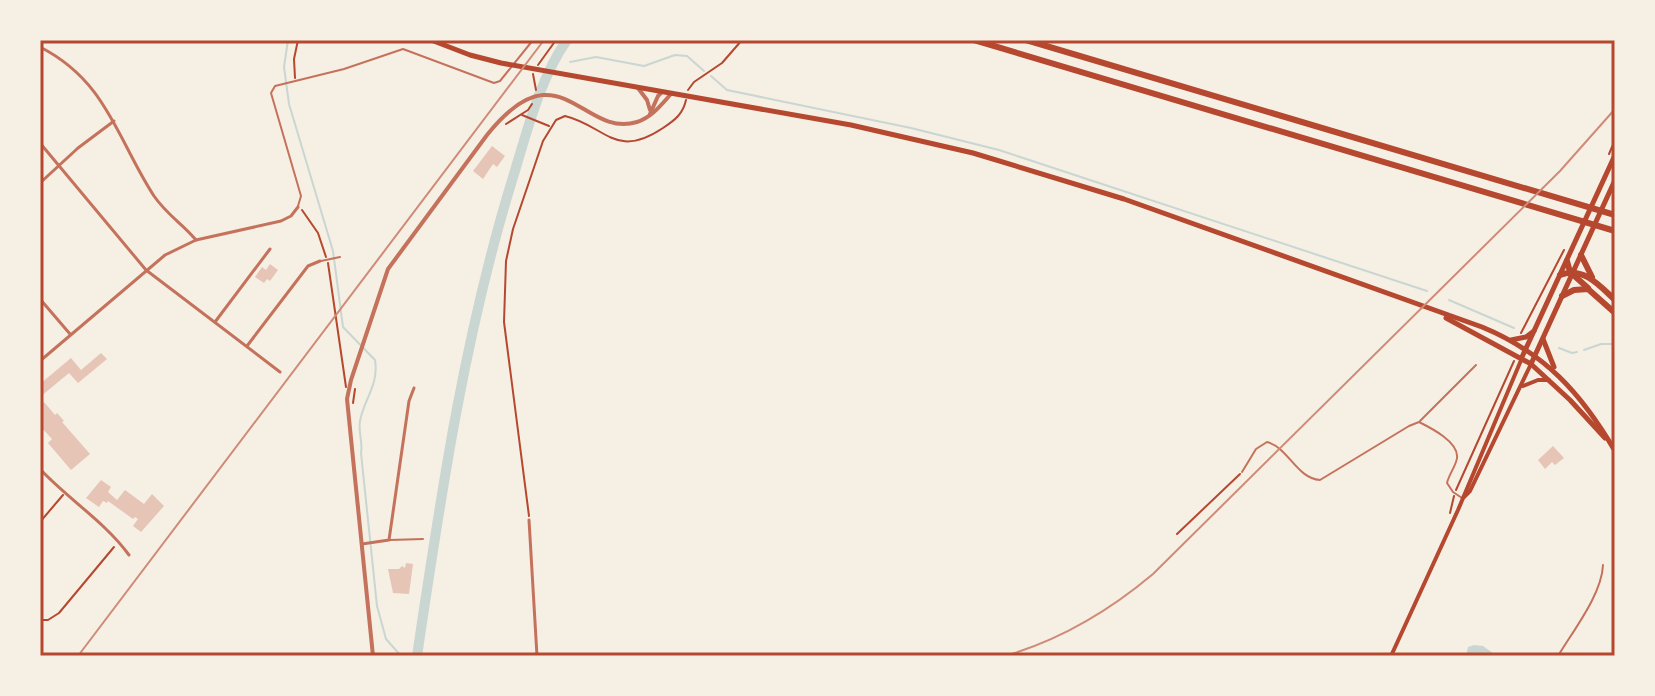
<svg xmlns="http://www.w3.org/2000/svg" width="1655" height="696" font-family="'Fira Sans Condensed',sans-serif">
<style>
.water{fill:#c9d6d2}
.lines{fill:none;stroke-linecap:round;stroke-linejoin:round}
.stream{stroke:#c9d6d2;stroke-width:2}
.river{stroke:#c9d6d2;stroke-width:10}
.building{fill:#e6c5b7}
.path{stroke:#b5482f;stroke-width:2}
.service{stroke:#c5725c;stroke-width:2}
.minor{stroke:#c5725c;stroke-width:3}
.tertiary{stroke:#c5725c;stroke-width:4}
.secondary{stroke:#b5482f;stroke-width:4}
.primary{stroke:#b5482f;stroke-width:5}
.motorway{stroke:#b5482f;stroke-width:6}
.tram{stroke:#cf8b77;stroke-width:2}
.rail{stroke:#cf8b77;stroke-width:2}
.neatline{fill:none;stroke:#b5482f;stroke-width:3}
</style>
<rect width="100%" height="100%" fill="#f6efe4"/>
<polygon class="water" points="1474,645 1483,646 1497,656 1466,656 1468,647"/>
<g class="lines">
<g class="stream">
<path d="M288 40 284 67 289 104 333 251 343 327 375 360C379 385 364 399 360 421 358 432 363 442 361 453L377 606 386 639 401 656"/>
<polyline points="570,62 596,57 644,66 675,55 687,56 704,71"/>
<polyline points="711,76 727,90 911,128 999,150 1427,291"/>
<polyline points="1449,300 1514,328"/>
<polyline points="1559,348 1572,353 1577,352"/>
<polyline points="1584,350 1601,344 1615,344"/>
</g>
<path class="river" d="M417 656C441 494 465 331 514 174 527 131 541 76 567 40"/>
</g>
<g class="building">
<polygon points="492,146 505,156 497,167 493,164 483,179 473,171"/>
<polygon points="270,264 278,270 270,281 267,279 264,283 255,277 262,267 266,270"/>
<polygon points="101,353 107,359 78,383 69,373 40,397 40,384 71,358 81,370"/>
<polygon points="44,402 55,415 57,413 64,421 62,422 90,454 71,470 48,443 52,439 40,426 40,406"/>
<polygon points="1553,446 1564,458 1555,465 1552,462 1545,469 1538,460"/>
<polygon points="101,480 111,487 108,492 117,500 125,490 144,504 152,494 164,506 141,532 133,526 138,519 135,517 133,519 108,501 107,503 103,501 99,507 86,498"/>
<polygon points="406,563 413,564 409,594 393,593 388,569 399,569 402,566 405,568"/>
</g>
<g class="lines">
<g class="path">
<polyline points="538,65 556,40"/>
<polyline points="533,74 536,90"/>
<polyline points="295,78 294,59 298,40"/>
<polyline points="688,90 694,82 722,63 742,40"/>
<polyline points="522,115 549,126"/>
<polyline points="506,124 528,110 532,104"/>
<polyline points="1609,154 1615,140"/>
<polyline points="302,210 318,233 326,257"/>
<polyline points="328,263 346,387"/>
<polyline points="1521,333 1564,250"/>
<polyline points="353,403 355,389"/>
<polyline points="1456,490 1514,361"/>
<polyline points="1450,513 1454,496"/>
<path d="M529 516 504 322 506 261 513 229 543 141 556 120 565 116C606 126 615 160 663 128 675 120 683 114 686 100"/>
<polyline points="40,522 63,495"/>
<polyline points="1177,534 1240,474"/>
<polyline points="40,620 48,620 59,613 114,547"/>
</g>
<g class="service">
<polyline points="298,206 301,196 271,93 275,86 344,69 403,49 494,83 500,81 533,40"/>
<polyline points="321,261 340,257"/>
<polyline points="1420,421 1476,365"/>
<path d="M1242 472 1256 449 1267 442C1289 448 1296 478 1320 480L1409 426 1419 422C1431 428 1459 442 1457 458 1456 466 1449 474 1447 483L1453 492 1462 498"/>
<polyline points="390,540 423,539"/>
<path d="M1558 656C1573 631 1602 594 1603 565"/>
</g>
<g class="minor">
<path d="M40 47C107 81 117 139 154 196 167 215 183 224 196 240"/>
<polyline points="40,143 146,270 280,372"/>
<polyline points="40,183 78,148 114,121"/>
<polyline points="40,299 70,334"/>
<polyline points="215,322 270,249"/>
<polyline points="247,346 308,266 320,261"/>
<polyline points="40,361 165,255 196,240 281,221 291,216 298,207"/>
<path d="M40 469C68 499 105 522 129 555"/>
<polyline points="529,520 537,656"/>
<polyline points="362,544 389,540 409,401 414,388"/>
<polyline points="40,656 41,656"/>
</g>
<g class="tertiary">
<polyline points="638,88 647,100 650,110"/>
<polyline points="650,114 658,96 662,92"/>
<path d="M373 656 347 399 351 380 388 269 487 135C560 44 582 139 637 122 652 117 661 105 671 94"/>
</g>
<g class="secondary">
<polyline points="1523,386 1538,380 1549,380"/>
<polyline points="1464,497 1470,491 1531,364"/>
<polyline points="1391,656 1458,510 1522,358"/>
</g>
<g class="primary">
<path d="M431 40 470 55 501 63 851 125 973 153 1124 199 1482 327C1545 353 1581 393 1615 451"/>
<polyline points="1446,318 1531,364 1570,400 1605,438"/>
<polyline points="1543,339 1554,367"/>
<polyline points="1511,340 1526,337 1534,331"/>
<polyline points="1522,357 1615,155"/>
<polyline points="1531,364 1615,180"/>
</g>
<g class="motorway">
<polyline points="974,40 1615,231"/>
<polyline points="1026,40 1615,215"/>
<polyline points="1581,255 1592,277"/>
<polyline points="1567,261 1570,272 1588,288"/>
<path d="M1560 275C1583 266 1599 285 1615 300"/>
<polyline points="1562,296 1574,290 1588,289 1615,313"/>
</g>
<path class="tram" d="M1005 656C1060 640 1109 611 1153 574L1560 171 1615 109"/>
<polyline class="rail" points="78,656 544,40"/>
</g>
<rect width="1655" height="696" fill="none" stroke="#f6efe4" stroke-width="84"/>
<rect x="42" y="42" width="1571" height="612" class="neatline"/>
</svg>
